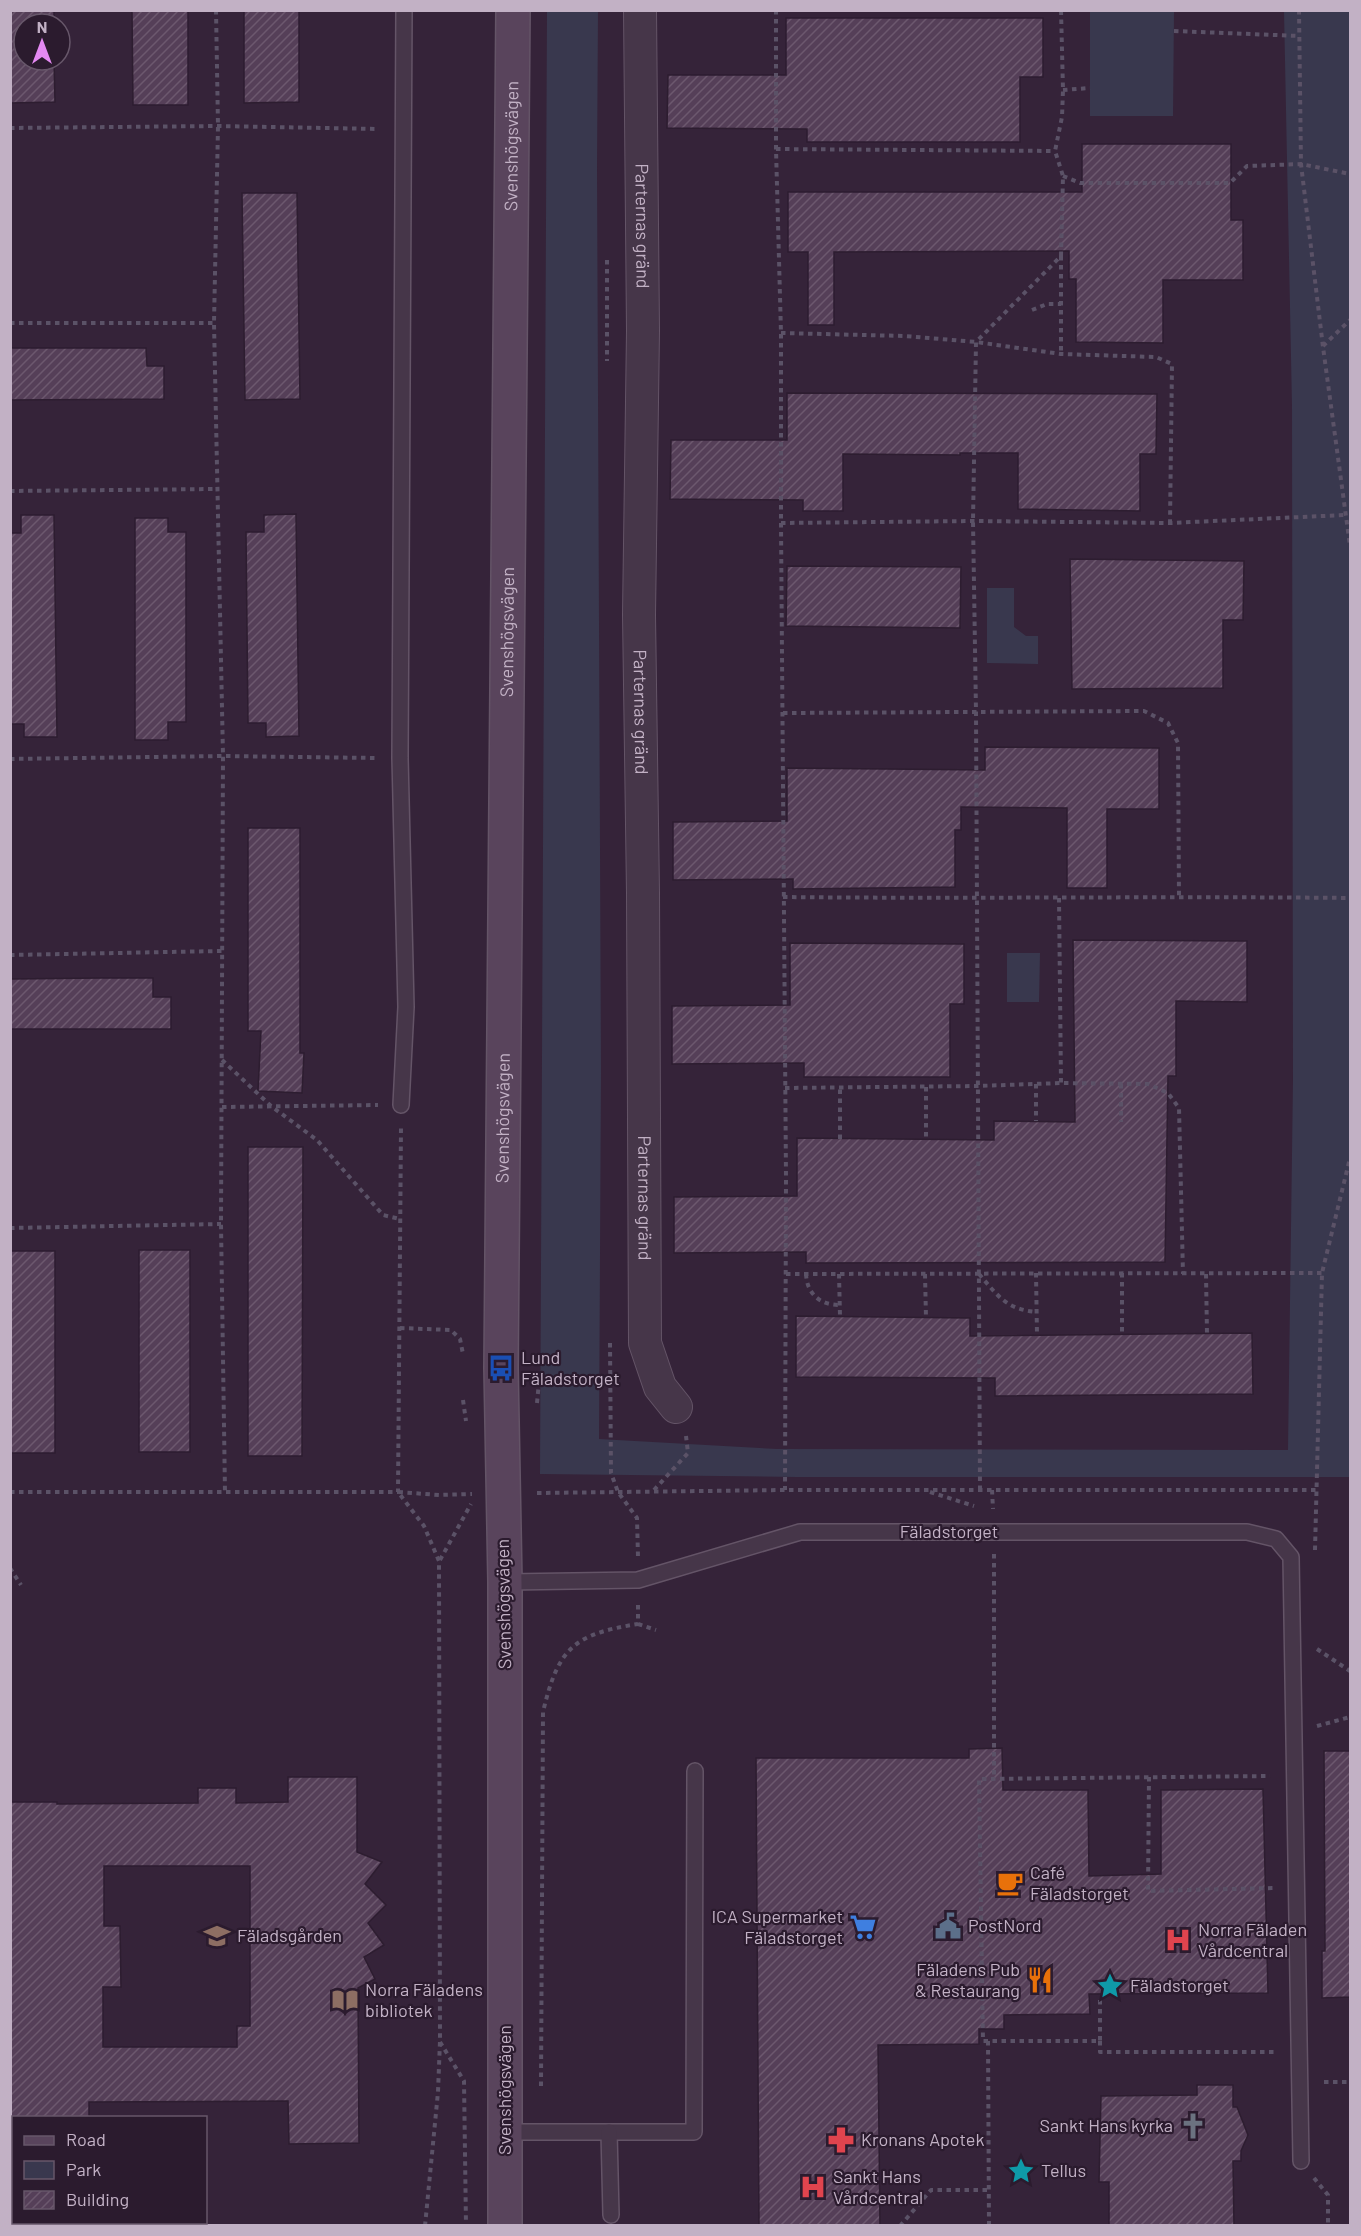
<svg xmlns="http://www.w3.org/2000/svg" width="1361" height="2236" font-family="Barlow,sans-serif">
<style>
.green{fill:#39384e}
.building{fill:url(#building-hatch);stroke:#2d1d30;stroke-width:1.5;fill-rule:evenodd}
.lines{fill:none;stroke-linecap:round;stroke-linejoin:round}
.service-casing{stroke:#645467;stroke-width:18}
.minor-casing{stroke:#645467;stroke-width:34}
.secondary-casing{stroke:#645467;stroke-width:36}
.path{stroke:#5b5267;stroke-width:4;stroke-dasharray:4.5 4.5;stroke-linecap:butt}
.service{stroke:#463649;stroke-width:15}
.minor{stroke:#463649;stroke-width:32}
.secondary{stroke:#59445c;stroke-width:33}
.labels{text-anchor:middle;stroke-width:4.5;stroke-linejoin:round;paint-order:stroke}
.street-label{font-size:18px;fill:#c2b1c5;stroke:#2b1b2e}
.poi-label{font-size:18px;fill:#c2b1c5;stroke:#2b1b2e;text-anchor:start}
</style>
<defs>
<pattern id="building-hatch" width="6" height="6" patternUnits="userSpaceOnUse" patternTransform="scale(1.5)"><rect width="6" height="6" fill="#553f58"/><path d="M-1 1l2-2M0 6l6-6M5 7l2-2" fill="none" stroke="#6c586e"/></pattern>
</defs>
<rect width="100%" height="100%" fill="#352339"/>
<g class="green">
<polygon points="547,11 598,11 597,168 601,1073 599,1439 777,1449 1288,1450 1293,1080 1292,406 1284,11 1350,11 1350,1477 798,1477 540,1474"/>
<polygon points="1090,11 1174,11 1173,116 1090,116"/>
<polygon points="987,588 1014,588 1014,627 1026,636 1038,636 1038,664 987,663"/>
<polygon points="1007,953 1040,953 1039,1002 1007,1002"/>
</g>
<g class="building">
<polygon points="10,10 54,10 54,24 24,24 24,60 54,60 55,102 10,103"/>
<polygon points="132,10 188,10 188,105 133,105"/>
<polygon points="244,10 299,10 299,102 244,103"/>
<polygon points="786,18 1043,18 1043,77 1020,77 1020,142 807,142 807,129 667,128 668,75 786,75"/>
<polygon points="1082,144 1231,144 1231,220 1243,220 1243,280 1163,280 1163,343 1076,342 1076,279 1069,279 1069,251 834,252 834,325 808,325 808,252 788,252 788,192 1082,192"/>
<polygon points="242,193 297,193 300,399 245,400"/>
<polygon points="10,348 146,348 147,366 164,366 164,399 10,400"/>
<polygon points="787,393 1157,394 1156,454 1140,454 1140,511 1018,509 1018,453 960,453 960,455 843,454 843,511 803,511 803,500 670,499 671,440 787,440"/>
<polygon points="296,514 299,736 266,737 266,723 248,723 246,532 264,532 264,515"/>
<polygon points="21,515 54,515 57,737 24,737 24,724 10,724 10,533 21,533"/>
<polygon points="135,518 168,518 168,532 186,532 186,722 168,722 168,740 135,740"/>
<polygon points="1070,559 1244,561 1243,620 1223,620 1223,688 1072,689"/>
<polygon points="787,566 961,567 960,628 786,626"/>
<polygon points="985,747 1159,748 1159,809 1107,809 1107,888 1067,888 1067,808 961,807 961,830 955,830 955,887 793,889 793,879 673,880 673,822 787,821 787,768 985,770"/>
<polygon points="248,828 300,828 300,1053 304,1053 302,1093 258,1091 261,1031 248,1031"/>
<polygon points="1073,940 1247,941 1247,1002 1176,1001 1176,1076 1168,1076 1165,1262 806,1263 806,1252 674,1253 674,1197 797,1196 797,1138 994,1140 994,1121 1075,1122"/>
<polygon points="790,943 964,944 964,1004 950,1004 950,1077 804,1077 804,1063 672,1064 672,1006 790,1005"/>
<polygon points="101,978 153,978 153,997 171,997 171,1029 10,1029 10,979"/>
<polygon points="248,1147 303,1147 302,1456 248,1456"/>
<rect x="139" y="1250" width="51" height="202"/>
<rect x="10" y="1251" width="45" height="202"/>
<polygon points="796,1316 970,1318 970,1336 1252,1333 1253,1394 995,1396 995,1378 796,1377"/>
<polygon points="1002,1748 1003,1790 1088,1790 1089,1876 1161,1874 1161,1790 1263,1789 1268,1993 1089,1994 1090,2014 1004,2015 1004,2029 979,2029 979,2044 878,2045 880,2226 759,2226 756,1758 969,1758 969,1749"/>
<polygon points="1324,1751 1350,1751 1350,1997 1322,1998 1322,1951 1325,1951"/>
<path d="M288 1777H357V1852L382 1862 365 1884 386 1905 368 1923 384 1945 364 1957 375 1979 358 1988 359 2143 289 2144 288 2101 89 2102V2118H10V1802H57V1804L198 1803V1788H236V1803L288 1802ZM104 1866H250V2026H237V2047H103V1987H121L120 1926H104Z"/>
<polygon points="1197,2085 1233,2085 1233,2107 1237,2107 1248,2135 1241,2151 1241,2161 1233,2161 1234,2226 1109,2226 1109,2182 1099,2182 1101,2096 1197,2095"/>
</g>
<g class="lines">
<g class="service-casing">
<g id="service">
<polyline points="401,1105 406,1007 400,758 404,10"/>
<polyline points="505,1582 638,1580 800,1532 1247,1532 1276,1539 1291,1557 1301,2161"/>
<polyline points="505,2132 694,2132 695,1771"/>
<polyline points="609,2132 611,2215"/>
</g>
</g>
<g class="minor-casing">
<g id="minor">
<path id="s1" d="M640 10 643 331 639 615 643 893 645 1343 660 1387 676 1407"/>
</g>
</g>
<g class="secondary-casing">
<g id="secondary">
<path id="s2" d="M505 2226V1582L501 1368 513 10"/>
</g>
</g>
<g class="path">
<polyline points="216,10 218,126 214,323 223,756 221,1224 225,1493"/>
<polyline points="776,10 776,149 781,333 781,523 786,1178 785,1490"/>
<polyline points="1299,10 1301,164 1323,347 1350,546"/>
<polyline points="1174,31 1300,36"/>
<polyline points="1063,90 1090,88"/>
<polyline points="10,128 218,126 379,129"/>
<polyline points="776,149 1055,151"/>
<polyline points="1063,176 1080,183 1230,183 1247,166 1301,164 1350,174"/>
<polyline points="1061,256 1061,354"/>
<polyline points="607,260 607,361"/>
<polyline points="1032,310 1047,304 1061,304"/>
<polyline points="10,323 214,323"/>
<polyline points="781,333 905,336 976,342 1061,354 1156,357 1172,364 1170,523"/>
<polyline points="1323,346 1350,320"/>
<polyline points="10,491 216,489"/>
<polyline points="781,523 973,521 1170,523 1345,515"/>
<polyline points="783,713 1144,711 1168,723 1178,743 1179,896"/>
<polyline points="10,759 223,756 376,758"/>
<path d="M783 897C972 899 1161 896 1350 898"/>
<polyline points="1059,898 1061,1083"/>
<polyline points="10,955 222,951"/>
<polyline points="222,1060 271,1106 317,1140 383,1215 400,1219"/>
<polyline points="1036,1084 1036,1121"/>
<polyline points="1121,1084 1121,1122"/>
<polyline points="926,1087 926,1139"/>
<polyline points="785,1088 977,1086 1061,1083 1148,1084 1168,1093 1179,1108 1183,1274"/>
<polyline points="222,1107 378,1105"/>
<polyline points="840,1139 840,1088"/>
<polyline points="10,1228 221,1224"/>
<polyline points="1036,1273 1037,1335"/>
<polyline points="1122,1273 1122,1334"/>
<polyline points="786,1274 1322,1273"/>
<path d="M806 1274C807 1294 820 1305 840 1305"/>
<polyline points="839,1274 840,1316"/>
<polyline points="925,1274 926,1318"/>
<path d="M979 1274C998 1296 1006 1309 1036 1312"/>
<polyline points="1206,1274 1207,1334"/>
<polyline points="400,1328 451,1330 460,1339 463,1354"/>
<polyline points="610,1343 611,1473 618,1492 637,1518 638,1557"/>
<polyline points="463,1400 466,1421"/>
<polyline points="537,1403 539,1382"/>
<polyline points="654,1490 688,1453 686,1436"/>
<polyline points="980,1490 976,712 973,521 976,342 1061,256 1063,176 1055,151 1062,117 1063,90 1061,10"/>
<polyline points="992,1490 993,1509"/>
<polyline points="10,1492 398,1492 401,1128"/>
<polyline points="930,1492 974,1506"/>
<polyline points="537,1493 785,1490 1316,1490"/>
<polyline points="1315,1550 1322,1273 1350,1158"/>
<polyline points="994,1554 994,1778"/>
<polyline points="440,1560 471,1504"/>
<polyline points="10,1568 21,1585"/>
<polyline points="638,1624 656,1630"/>
<polyline points="1317,1649 1350,1671"/>
<polyline points="1317,1726 1350,1717"/>
<polyline points="1149,1777 1148,1891 1274,1888"/>
<polyline points="1100,2000 1100,2041 983,2041 979,1779 1270,1776"/>
<polyline points="988,2041 989,2226"/>
<polyline points="1100,2041 1100,2052 1277,2052"/>
<polyline points="440,2042 464,2081 466,2226"/>
<polyline points="1324,2082 1350,2082"/>
<path d="M541 2086 543 1712C558 1648 574 1634 638 1624V1603"/>
<polyline points="1314,2178 1328,2195 1328,2226"/>
<polyline points="425,2226 438,2092 440,2041 439,1561 424,1526 398,1492 439,1495 472,1494"/>
<polyline points="900,2226 931,2190 989,2190"/>
</g>
<use href="#service" class="service"/>
<use href="#minor" class="minor"/>
<use href="#secondary" class="secondary"/>
</g>
<defs>
<g id="bus-bare" transform="scale(2.07)"><path d="M-5-6H5V4H4V6H2V4H-2V6H-4V4H-5ZM-3.5-4V0h7V-4ZM-3.5 1.2v1.5H-2V1.2ZM2 1.2v1.5H3.5V1.2Z" fill="#1a4fb4" stroke="#2b1b2e" stroke-width="2.5" paint-order="stroke"/></g>
<g id="cafe-bare" transform="scale(2.07)"><path d="M-5.5-4.5H6V0H3Q3 3.5 0 3.5H-2.5Q-5.5 3.5-5.5 0ZM3-3.2v2h1.7v-2ZM-6 4.5H4V6H-6Z" fill="#e8710a" stroke="#2b1b2e" stroke-width="2.5" paint-order="stroke"/></g>
<g id="civic-bare" transform="scale(2.07)"><path d="M-.6-6.5H3V-4.5H.6V-3L4-1V1h2V6H-6V1h2V-1L-.6-3ZM-1.2 2.5V6h2.4V2.5Z" fill="#5c6f8a" stroke="#2b1b2e" stroke-width="2.5" paint-order="stroke"/></g>
<g id="supermarket-bare" transform="scale(2.07)"><path d="M-6-5.5h2.5l.6 2H6L4.5 2H-2.5L-4.4-4H-6ZM-1.5 3.2a1.3 1.3 0 1 0 .1 0ZM3 3.2a1.3 1.3 0 1 0 .1 0Z" fill="#3f7fe0" stroke="#2b1b2e" stroke-width="2.5" paint-order="stroke"/></g>
<g id="school-bare" transform="scale(2.07)"><path d="M0-5L7-2L0 1L-7-2ZM-4 1L0 2.5L4 1V4Q0 6-4 4Z" fill="#8d6e63" stroke="#2b1b2e" stroke-width="2.5" paint-order="stroke"/></g>
<g id="hospital-bare" transform="scale(2.07)"><path d="M-5-5h3v3.5h4V-5h3V5h-3V1.5h-4V5h-3Z" fill="#e0444e" stroke="#2b1b2e" stroke-width="2.5" paint-order="stroke"/></g>
<g id="restaurant-bare" transform="scale(2.07)"><path d="M-5-6h1v4h1v-4h1v4h1v-4h1v5L-1.5 .5V6h-2V.5L-5-1ZM5-6V6H3V1.5H1.5Q1.5-4 5-6Z" fill="#e8710a" stroke="#2b1b2e" stroke-width="2.5" paint-order="stroke"/></g>
<g id="sight-bare" transform="scale(2.07)"><path d="M0-6L1.8-2.2L6-1.7L2.9 1.2L3.7 5.4L0 3.3L-3.7 5.4L-2.9 1.2L-6-1.7L-1.8-2.2Z" fill="#0f9aa8" stroke="#2b1b2e" stroke-width="2.5" paint-order="stroke"/></g>
<g id="library-bare" transform="scale(2.07)"><path d="M-6-4Q-3-5.5-.7-3.5V5Q-3 3-6 4ZM6-4Q3-5.5 .7-3.5V5Q3 3 6 4Z" fill="#8d6e63" stroke="#2b1b2e" stroke-width="2.5" paint-order="stroke"/></g>
<g id="church-bare" transform="scale(2.07)"><path d="M-1.2-6h2.4v3.5h3.3v2.4h-3.3V6h-2.4V-.1h-3.3v-2.4h3.3Z" fill="#6b7280" stroke="#2b1b2e" stroke-width="2.5" paint-order="stroke"/></g>
<g id="pharmacy-bare" transform="scale(2.07)"><path d="M-2-6h4v4h4v4h-4v4h-4v-4h-4v-4h4Z" fill="#e0444e" stroke="#2b1b2e" stroke-width="2.5" paint-order="stroke"/></g>
</defs>
<g fill-rule="evenodd">
<use href="#bus-bare" x="501" y="1368"/>
<use href="#cafe-bare" x="1010" y="1883"/>
<use href="#civic-bare" x="948" y="1926"/>
<use href="#supermarket-bare" x="863" y="1927"/>
<use href="#school-bare" x="217" y="1936"/>
<use href="#hospital-bare" x="1178" y="1940"/>
<use href="#restaurant-bare" x="1040" y="1980"/>
<use href="#sight-bare" x="1110" y="1986"/>
<use href="#library-bare" x="345" y="2000"/>
<use href="#church-bare" x="1193" y="2126"/>
<use href="#pharmacy-bare" x="841" y="2140"/>
<use href="#sight-bare" x="1021" y="2171"/>
<use href="#hospital-bare" x="813" y="2187"/>
</g>
<g class="labels">
<g class="street-label">
<text dy="6" stroke="none"><textPath href="#s2" startOffset="2080">Svenshögsvägen</textPath></text>
<text dy="6" stroke="none"><textPath href="#s1" startOffset="216">Parternas gränd</textPath></text>
<text dy="6" stroke="none"><textPath href="#s2" startOffset="1594">Svenshögsvägen</textPath></text>
<text dy="6" stroke="none"><textPath href="#s1" startOffset="702">Parternas gränd</textPath></text>
<text dy="6" stroke="none"><textPath href="#s2" startOffset="1108">Svenshögsvägen</textPath></text>
<text dy="6" stroke="none"><textPath href="#s1" startOffset="1188">Parternas gränd</textPath></text>
<text x="949" y="1538">Fäladstorget</text>
<text transform="translate(504 1604) rotate(-91)" y="6">Svenshögsvägen</text>
<text transform="translate(505 2090) rotate(-90)" y="6">Svenshögsvägen</text>
</g>
<g class="poi-label">
<text x="521" y="1364">Lund<tspan x="521" dy="21">Fäladstorget</tspan></text>
<text x="1030" y="1879">Café<tspan x="1030" dy="21">Fäladstorget</tspan></text>
<text x="843" y="1923" text-anchor="end">ICA Supermarket<tspan x="843" dy="21">Fäladstorget</tspan></text>
<text x="968" y="1932">PostNord</text>
<text x="1198" y="1936">Norra Fäladen<tspan x="1198" dy="21">Vårdcentral</tspan></text>
<text x="237" y="1942">Fäladsgården</text>
<text x="1020" y="1976" text-anchor="end">Fäladens Pub<tspan x="1020" dy="21">&amp; Restaurang</tspan></text>
<text x="1130" y="1992">Fäladstorget</text>
<text x="365" y="1996">Norra Fäladens<tspan x="365" dy="21">bibliotek</tspan></text>
<text x="1173" y="2132" text-anchor="end">Sankt Hans kyrka</text>
<text x="861" y="2146">Kronans Apotek</text>
<text x="1041" y="2177">Tellus</text>
<text x="833" y="2183">Sankt Hans<tspan x="833" dy="21">Vårdcentral</tspan></text>
</g>
</g>
<rect width="1361" height="2236" fill="none" stroke="#c2b1c5" stroke-width="24"/>
<rect x="12" y="2116" width="195" height="108" fill="#2b1b2e" stroke="#67576a" stroke-width="1.5"/>
<rect x="24" y="2136" width="30" height="9" fill="#59445c" stroke="#67576a" stroke-width="1.5"/>
<text x="66" y="2146" font-size="18" fill="#c2b1c5">Road</text>
<rect x="24" y="2161" width="30" height="18" fill="#39384e" stroke="#67576a" stroke-width="1.5"/>
<text x="66" y="2176" font-size="18" fill="#c2b1c5">Park</text>
<rect x="24" y="2191" width="30" height="18" fill="url(#building-hatch)" stroke="#67576a" stroke-width="1.5"/>
<text x="66" y="2206" font-size="18" fill="#c2b1c5">Building</text>
<g transform="translate(42 42)"><circle r="28" fill="#2b1b2e" stroke="#67576a" stroke-width="1.5"/>
<path d="M0-4.5L10 22L0 15L-10 22Z" fill="#e489f2"/>
<text y="-9" font-size="16" font-weight="bold" text-anchor="middle" fill="#c2b1c5">N</text>
</g>
</svg>
